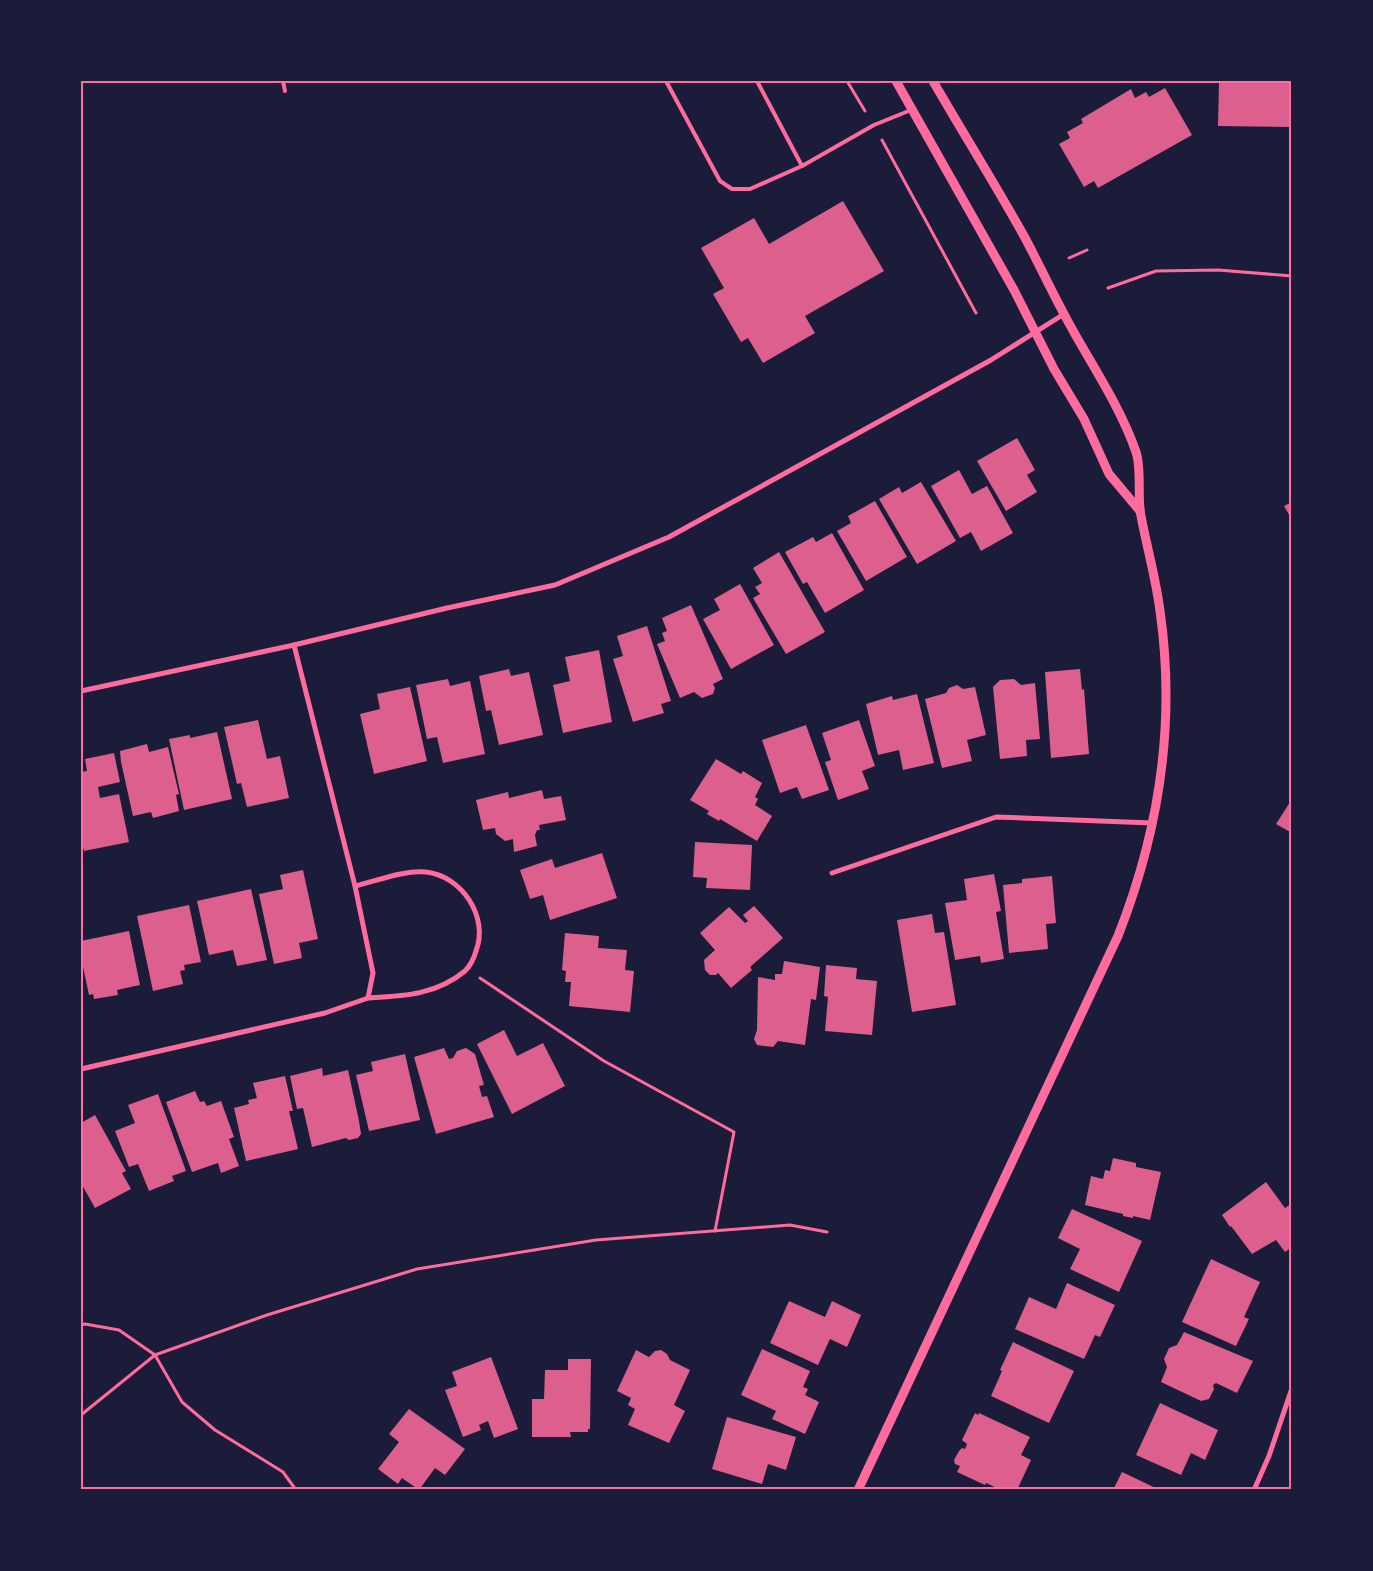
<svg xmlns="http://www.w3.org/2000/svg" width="1373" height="1571" font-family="'Fira Sans Condensed',sans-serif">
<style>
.building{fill:#dd5f8e}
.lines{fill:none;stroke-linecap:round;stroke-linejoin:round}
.path{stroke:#ff6b9d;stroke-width:3}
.service{stroke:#ff6b9d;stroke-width:4}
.minor{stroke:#ff6b9d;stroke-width:5}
.tertiary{stroke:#ff6b9d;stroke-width:9}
.neatline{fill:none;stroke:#ff6b9d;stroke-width:2}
</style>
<rect width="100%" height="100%" fill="#1b1b3a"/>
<g class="building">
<polygon points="1219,81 1292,81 1292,127 1218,126"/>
<polygon points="1165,88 1192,135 1098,188 1094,181 1084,187 1059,144 1070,138 1067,132 1083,123 1081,119 1131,89 1135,98 1146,92 1149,97"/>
<polygon points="843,201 884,271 805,316 815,333 763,363 748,338 741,342 713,294 724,288 701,248 754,218 769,244"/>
<polygon points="1017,438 1035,470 1027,475 1037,492 1006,511 977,461"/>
<polygon points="959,470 972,494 987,486 1013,533 981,551 971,532 960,538 931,486"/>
<polygon points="921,482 956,541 917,564 879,499 899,487 902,493"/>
<polygon points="875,501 907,557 866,581 837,531 851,523 848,516"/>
<polygon points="1292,502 1292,520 1284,506"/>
<polygon points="832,533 864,590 825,613 807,582 803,584 785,552 813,537 816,542"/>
<polygon points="779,552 825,632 786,654 753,598 760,594 755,587 762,583 753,568"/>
<polygon points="740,584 774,645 731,669 703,619 720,610 714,599"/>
<polygon points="691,605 723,679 713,684 715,688 713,694 702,698 694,692 680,698 657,644 665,641 662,633 667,631 662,618"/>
<polygon points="647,626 671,701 661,704 664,713 633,722 613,659 623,656 617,636"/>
<polygon points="599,650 612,722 563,733 553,685 570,681 565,657"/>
<polygon points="509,669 511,676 529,672 543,735 499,745 491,710 486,711 479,676"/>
<polygon points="1080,669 1082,690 1084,689 1089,754 1051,758 1045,672"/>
<polygon points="448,679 450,686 470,681 485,754 443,763 437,737 427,739 416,685"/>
<polygon points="1014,679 1021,685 1035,683 1040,739 1026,740 1027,756 1000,759 993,687 1000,680"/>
<polygon points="957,685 963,689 975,687 986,735 967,740 972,761 942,768 925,699 946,693 949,688"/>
<polygon points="410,687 427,761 374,774 360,714 380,709 377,694"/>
<polygon points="917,694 934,763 903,770 899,750 878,755 866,704 892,696 893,700"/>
<polygon points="258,720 267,759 280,756 289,798 247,807 241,783 237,784 224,727"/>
<polygon points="859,720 875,766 862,771 869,789 838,800 825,762 831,760 822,733"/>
<polygon points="806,725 829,790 802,799 797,787 780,793 762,740"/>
<polygon points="217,732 232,799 184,810 169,739 190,735 190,738"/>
<polygon points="147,744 149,752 168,747 179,794 176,795 179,811 153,818 151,812 133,816 121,762 120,751"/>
<polygon points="114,753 120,782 98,787 100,798 119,794 129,842 84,851 81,840 81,772 87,771 85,759"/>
<polygon points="716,759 741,774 743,771 762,783 755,797 758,799 755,805 772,816 757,841 720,819 719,821 707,814 709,811 690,800"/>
<polygon points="542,790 544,799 561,796 566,820 539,825 540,830 537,830 535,835 537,846 514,852 513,839 505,841 496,834 495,828 483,830 476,800 508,792 509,798"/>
<polygon points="1292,799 1292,833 1276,824"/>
<polygon points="695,842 752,845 750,890 706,888 707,878 693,877"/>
<polygon points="602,853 617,898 550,920 543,895 530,899 520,870 552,859 555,868"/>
<polygon points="303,870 318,939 299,943 302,958 274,964 259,894 283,889 280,875"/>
<polygon points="994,874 1001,911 996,912 1004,959 981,963 980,956 955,960 945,903 967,900 964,879"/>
<polygon points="1052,876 1056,923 1046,924 1048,949 1009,953 1003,885 1022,883 1022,879"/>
<polygon points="251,889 267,960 237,966 233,950 209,955 197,901"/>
<polygon points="189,905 201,962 184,965 185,970 180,971 183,984 153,991 137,916"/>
<polygon points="754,906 783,938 750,967 752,970 731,988 718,973 716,975 710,975 705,970 704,960 715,950 700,933 729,907 745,923 748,921 743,915"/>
<polygon points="932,914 935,933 944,932 956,1005 912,1012 897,920"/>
<polygon points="129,931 140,985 117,990 118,995 94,999 93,994 89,995 81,957 81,941"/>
<polygon points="565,933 599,936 598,948 627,950 625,970 634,971 630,1012 569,1006 571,982 565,982 566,971 562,970"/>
<polygon points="784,961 820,967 816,1000 811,999 805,1045 778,1041 773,1047 757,1045 754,1039 757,1030 758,977 775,980 775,974 782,974"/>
<polygon points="826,965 857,968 856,979 877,981 872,1035 825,1031 828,997 824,996"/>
<polygon points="504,1030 517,1056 543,1043 565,1086 512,1114 477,1044"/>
<polygon points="444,1048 449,1059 453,1058 457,1051 466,1048 475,1054 484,1085 479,1086 482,1097 487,1096 494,1117 436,1134 414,1057"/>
<polygon points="405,1054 420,1120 369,1131 356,1075 373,1071 371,1062"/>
<polygon points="322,1068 323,1076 348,1070 359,1121 361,1134 358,1138 349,1140 346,1138 312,1147 303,1108 297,1109 290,1076"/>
<polygon points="285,1076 293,1111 289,1111 298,1149 246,1161 234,1108 249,1104 248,1100 257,1098 253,1083"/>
<polygon points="195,1091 200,1102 204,1101 207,1106 221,1101 234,1137 229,1139 239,1166 221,1173 218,1163 192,1172 166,1102"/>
<polygon points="158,1094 186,1171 172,1176 174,1181 149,1191 138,1164 129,1167 115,1131 135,1123 128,1105"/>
<polygon points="95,1115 126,1171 122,1173 131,1189 95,1208 81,1183 81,1123"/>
<polygon points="1113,1158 1136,1163 1136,1167 1161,1172 1150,1220 1133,1216 1133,1218 1123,1216 1123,1214 1085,1205 1091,1176 1103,1179 1105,1170 1110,1171"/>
<polygon points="1266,1182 1285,1208 1291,1204 1292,1206 1292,1247 1285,1252 1276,1240 1252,1254 1231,1226 1230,1227 1222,1215"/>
<polygon points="1072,1209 1142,1241 1119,1292 1070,1269 1080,1249 1058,1238"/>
<polygon points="1211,1259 1260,1282 1244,1317 1249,1319 1236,1346 1182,1322"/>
<polygon points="1067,1283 1115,1305 1100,1337 1095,1335 1084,1359 1015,1329 1029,1297 1056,1309"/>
<polygon points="789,1301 825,1317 832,1301 861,1315 847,1347 830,1339 818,1365 770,1343"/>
<polygon points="1184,1332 1253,1361 1237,1393 1216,1383 1213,1385 1214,1389 1209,1399 1201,1401 1161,1382 1167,1367 1164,1359 1169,1348 1177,1345"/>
<polygon points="1013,1342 1074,1371 1049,1423 991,1396 1002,1371 1000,1370"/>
<polygon points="762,1349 810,1371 803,1387 808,1389 805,1395 819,1402 805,1434 772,1419 776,1411 741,1395"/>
<polygon points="636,1350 649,1357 655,1351 661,1350 667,1354 670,1360 690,1370 674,1405 685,1411 669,1443 628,1425 635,1409 628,1405 631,1398 617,1391"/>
<polygon points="491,1357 518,1429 494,1438 488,1421 479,1425 481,1430 463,1437 445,1390 457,1386 452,1372"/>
<polygon points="568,1359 591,1359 590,1429 588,1429 588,1432 570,1432 571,1437 532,1437 532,1399 544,1399 545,1370 568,1370"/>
<polygon points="1160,1403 1218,1430 1205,1460 1191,1453 1181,1475 1136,1455"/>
<polygon points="409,1409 465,1449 445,1475 435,1468 419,1490 402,1478 398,1484 378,1469 399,1442 389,1434"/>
<polygon points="975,1413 978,1415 979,1413 1030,1437 1021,1455 1031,1460 1017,1490 1001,1490 986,1483 985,1485 957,1472 960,1466 955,1464 954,1460 959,1451 962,1448 965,1449 967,1444 962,1440"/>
<polygon points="727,1417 796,1437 786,1470 768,1464 762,1484 712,1469"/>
<polygon points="1122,1472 1160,1490 1113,1490"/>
</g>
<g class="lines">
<g class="path">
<polyline points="847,81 865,111"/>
<polyline points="882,140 976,313"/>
<polyline points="1069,258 1087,250"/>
<polyline points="1108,288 1156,271 1218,270 1292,276"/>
<polyline points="480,978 604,1061 734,1132 715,1231"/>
<polyline points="81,1325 85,1324 119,1330 155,1355 182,1402 215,1430 283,1472 296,1490"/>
<polyline points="81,1415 155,1355 267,1315 417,1269 596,1240 790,1225 827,1232"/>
</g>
<g class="service">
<polyline points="283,81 285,91"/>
<polyline points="666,81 720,181 732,189 750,189 802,166 874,125 911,110"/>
<polyline points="757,81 802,166"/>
</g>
<g class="minor">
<polyline points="81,691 294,645 447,608 555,585 669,537 991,360 1064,314"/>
<polyline points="832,873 996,817 1152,823"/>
<path d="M355 886C377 881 403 870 426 872 462 876 489 917 476 951 474 958 470 966 465 971 436 995 404 996 368 998"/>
<polyline points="81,1069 325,1013 368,998 373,973 355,886 294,645"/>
<polyline points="1254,1490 1269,1456 1292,1388"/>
</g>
<g class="tertiary">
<polyline points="896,81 1014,290 1054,369 1084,419 1109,474 1140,511"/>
<path d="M858 1490 1118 936C1159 832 1176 722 1160 611 1156 579 1147 548 1141 516 1137 497 1142 470 1136 452 1119 403 1088 360 1064 314 1050 288 1038 262 1024 236 995 184 963 133 933 81"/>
</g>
</g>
<rect width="1373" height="1571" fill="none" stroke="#1b1b3a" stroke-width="165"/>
<rect x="82" y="82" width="1208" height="1406" class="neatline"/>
</svg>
